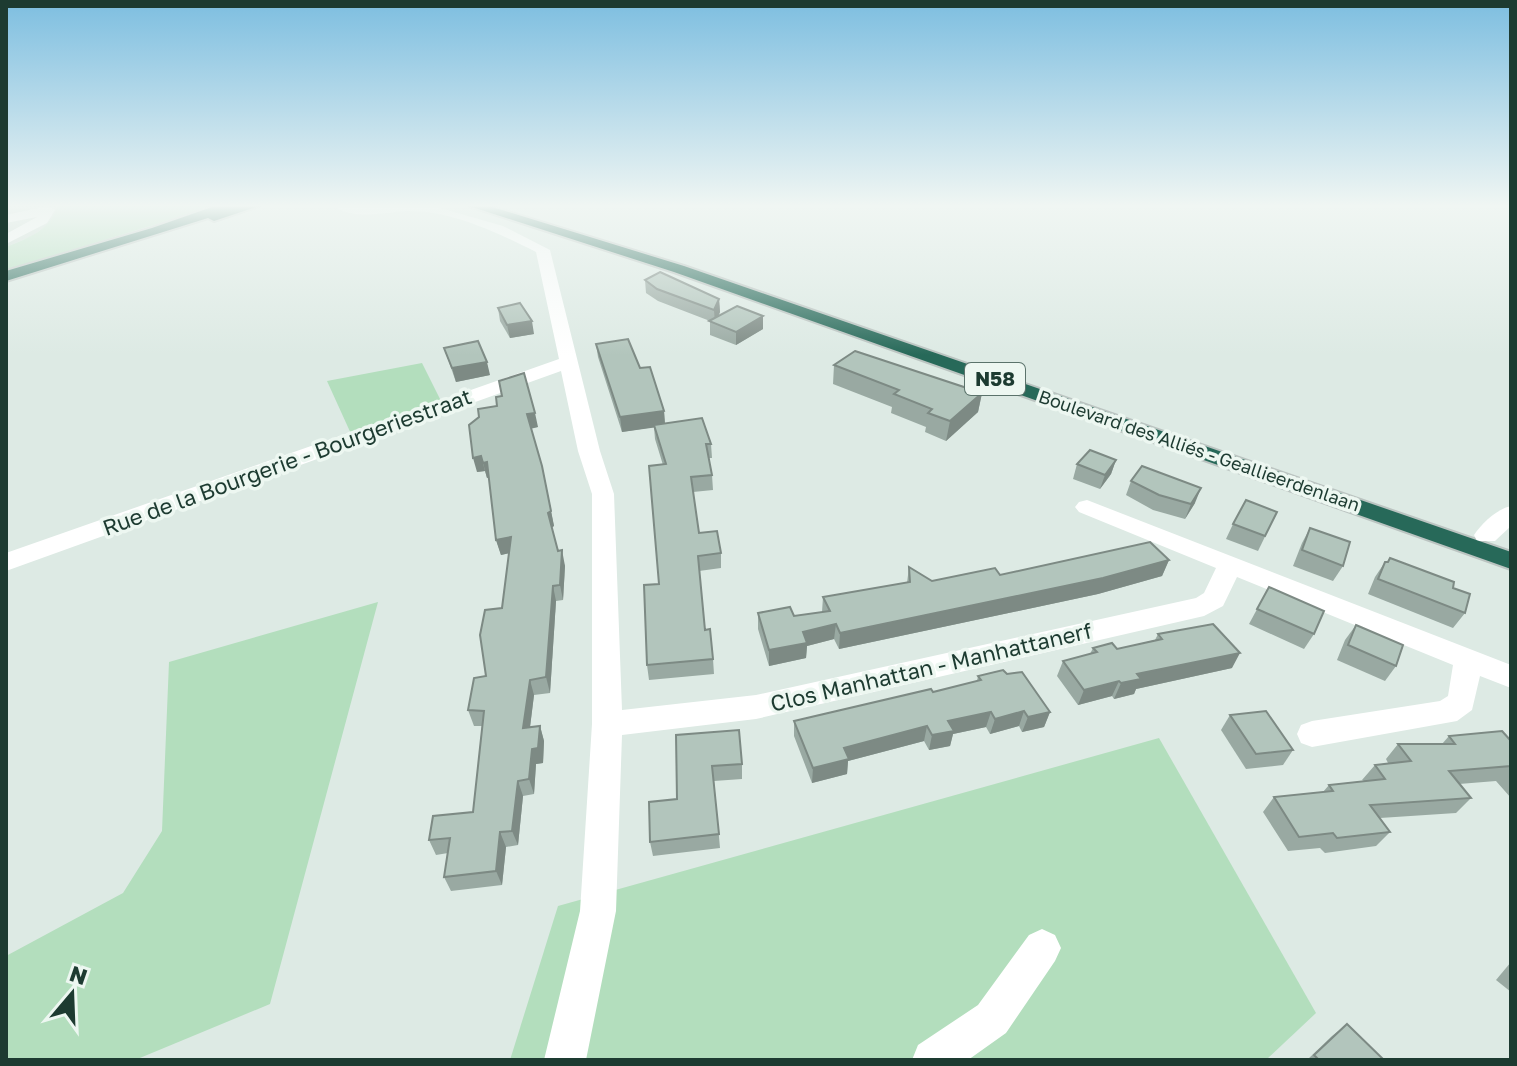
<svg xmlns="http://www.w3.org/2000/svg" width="1517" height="1066" font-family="'Golos Text',sans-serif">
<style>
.built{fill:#cbdad2}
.green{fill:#b3debd}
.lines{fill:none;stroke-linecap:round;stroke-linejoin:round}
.highway-casing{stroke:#bbc4c1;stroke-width:4}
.minor{fill:#fff;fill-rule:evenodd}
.highway{fill:#276959;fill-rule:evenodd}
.wall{fill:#99a9a2}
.shaded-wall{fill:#7d8a84}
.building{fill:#b2c5bc;stroke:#7d8a84;stroke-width:2}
.labels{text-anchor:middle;stroke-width:7;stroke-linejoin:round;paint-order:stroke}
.far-street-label{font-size:18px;fill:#1d3b31;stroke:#edf7f1}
.shield{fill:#edf7f1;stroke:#5b736b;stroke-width:2}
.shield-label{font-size:20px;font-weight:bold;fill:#1d3b31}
.street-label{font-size:22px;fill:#1d3b31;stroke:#edf7f1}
</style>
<rect width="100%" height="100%" fill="#ddeae4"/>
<polygon class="built" points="6,206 58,206 52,222 32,236 6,247"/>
<g class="green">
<path d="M58 206H216L6 270V247C30 237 49 231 58 206Z"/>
<polygon points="422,363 442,403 352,436 327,381"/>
<polygon points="378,602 270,1004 135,1060 6,1060 6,956 123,893 162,831 169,662"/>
<polygon points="1159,738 1316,1013 1266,1060 510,1060 558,906"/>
</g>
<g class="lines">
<g class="highway-casing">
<g id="highway">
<polygon points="215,206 259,206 214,221 208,218 6,281 6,271 152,228"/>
<polygon points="469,206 489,206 684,266 1511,552 1511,569 674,272"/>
</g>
</g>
<g class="minor">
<polygon points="48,206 55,210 47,223 6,244 6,234 37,217 6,223 6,215"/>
<path d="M334 206H433L503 226 550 250 600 451 614 494 622 710 756 695 1196 598 1204 593 1216 568 1079 512 1075 507 1079 502 1087 500 1511 665V688L1480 676 1472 710 1457 721 1312 747 1301 743 1297 734 1301 725 1312 721 1440 701 1448 696 1453 665 1237 577 1223 606 1204 616 756 719 622 735 616 911 586 1060H544L580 911 592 724V494L578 451 561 371 6 571V553L559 359 536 252C499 233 450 210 407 211 384 212 354 221 334 206Z"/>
<path d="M1511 506V526L1495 541H1477L1474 535C1482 523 1497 509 1511 506Z"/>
<polygon points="1042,929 1055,935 1061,948 1055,961 1006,1033 968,1060 912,1060 918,1045 978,1005 1029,935"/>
</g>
<use href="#highway" class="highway"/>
</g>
<g class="wall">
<polygon points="645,280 719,299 720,312 718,317 763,329 736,345 710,335 710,321 658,301 646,293"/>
<polygon points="498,308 534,334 510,338 500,321"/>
<polygon points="596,344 640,368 664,411 665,423 711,444 712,458 709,458 712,475 713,490 693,492 699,533 721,553 721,568 699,571 705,630 713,659 714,674 649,680 647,665 659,584 663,465 655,439 654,427 622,432 598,357"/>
<polygon points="444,348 490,375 456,382"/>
<polygon points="834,365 982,393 978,412 946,441 925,432 926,427 891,413 892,407 833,384"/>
<polygon points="497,406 538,427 531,428 545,481 554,526 552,527 558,551 565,566 563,600 556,601 550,693 534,695 530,727 540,726 544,741 543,763 536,764 534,794 523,796 518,845 506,847 502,885 451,891 444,877 448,853 436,855 429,840 473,812 482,726 474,726 468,710 486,676 502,608 509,553 501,555 496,540 489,477 487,478 485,471 477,472"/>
<polygon points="1116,460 1111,474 1100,489 1073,479 1077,464"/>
<polygon points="1131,481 1195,503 1185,519 1153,510 1126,495"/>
<polygon points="1277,512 1258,551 1226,539 1233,524"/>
<polygon points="1310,528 1343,566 1333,581 1293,566 1302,543"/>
<polygon points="1390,558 1453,588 1465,613 1453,628 1368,594 1375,577 1385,562 1387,562"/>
<polygon points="1169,560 1162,576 1098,594 839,649 834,639 807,646 806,658 769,666 758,629 758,613 794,616 822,612 823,597 907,583 909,567 932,581"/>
<polygon points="1269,587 1314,634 1304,649 1249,624"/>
<polygon points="1356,625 1396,666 1385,681 1337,660 1345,640"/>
<polygon points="1158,634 1232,668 1136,689 1134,694 1114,699 1112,696 1078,705 1057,676 1063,661 1090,654 1093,648 1117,649 1155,640"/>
<polygon points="1007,674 1050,712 1044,727 1022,732 1019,726 990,734 986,727 953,734 950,746 929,750 924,741 848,761 847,774 812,783 794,736 794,721 933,692 977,681 978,676"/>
<polygon points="1230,715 1293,750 1283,765 1246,769 1221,730"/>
<polygon points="676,735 742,764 742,779 714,781 720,848 653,856 650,842 677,799"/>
<polygon points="1449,736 1511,741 1511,798 1496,781 1459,784 1471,798 1456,813 1380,818 1390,832 1376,846 1325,853 1320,848 1288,851 1263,812 1274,797 1323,792 1329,785 1364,781 1362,780 1375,765 1388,763 1386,759 1398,744 1442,744"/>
<polygon points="1511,962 1511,992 1496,980"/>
<polygon points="1347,1024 1384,1060 1307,1060 1332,1036"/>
</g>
<g class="shaded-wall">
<polygon points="719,299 720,312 715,323 714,310"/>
<polygon points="763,316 763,329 736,345 736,332"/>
<polygon points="532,321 534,334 510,338 507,325"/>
<polygon points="487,362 490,375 456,382 452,368"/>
<polygon points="982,393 978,412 946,441 950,421"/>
<polygon points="664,411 665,426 622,432 620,417"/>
<polygon points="535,413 538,427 530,429 527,414"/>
<polygon points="481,456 485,471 477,472 473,458"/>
<polygon points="1116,460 1111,474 1100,489 1105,475"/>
<polygon points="487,462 491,477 487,478 483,463"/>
<polygon points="1201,488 1195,503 1185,519 1191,504"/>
<polygon points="551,511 554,526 551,528 548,513"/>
<polygon points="511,537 514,552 501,555 496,540"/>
<polygon points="562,550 565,566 563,600 560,585"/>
<polygon points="1169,560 1162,576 1098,594 839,649 840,633"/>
<polygon points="553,586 556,601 550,693 546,677"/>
<polygon points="836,624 834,639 807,646 806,658 769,666 769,650 803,632"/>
<polygon points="1240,653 1232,668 1136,689 1134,694 1114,699 1121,683 1137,674"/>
<polygon points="530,680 534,695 528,743 523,728"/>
<polygon points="1119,681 1112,696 1078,705 1084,690"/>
<polygon points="1024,711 1019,726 990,734 995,719"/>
<polygon points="991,712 986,727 953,734 950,746 929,750 932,735 948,721"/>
<polygon points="1050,712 1044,727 1022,732 1028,717"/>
<polygon points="540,726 544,741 543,763 536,764 534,794 529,779 532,749"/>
<polygon points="927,726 924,741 848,761 847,774 812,783 813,768 844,748"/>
<polygon points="518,781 523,796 518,845 512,831"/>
<polygon points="500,832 506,847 502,885 496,871"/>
</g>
<g class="building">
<polygon points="660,272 719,299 714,310 657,289 645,280"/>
<polygon points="520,303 532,321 507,325 498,308"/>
<polygon points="737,306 763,316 736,332 709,321"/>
<polygon points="628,339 640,368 650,367 664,411 620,417 596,344"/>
<polygon points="478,341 487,362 452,368 444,348"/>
<polygon points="855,351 982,393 950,421 928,413 932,409 894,394 899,390 834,365"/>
<polygon points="524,373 535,413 527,414 542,466 551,511 548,513 558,551 562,550 560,585 553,586 546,677 530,680 523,728 540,726 538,748 532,749 529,779 518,781 512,831 500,832 496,871 444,877 450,838 429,840 433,816 473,812 484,711 468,710 474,678 486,676 480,635 485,610 502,608 511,537 496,540 487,462 483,463 481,456 473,458 469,425 479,417 478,409 497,406 496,397 502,396 499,381"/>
<polygon points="702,418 711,444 706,444 712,475 691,477 699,533 717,531 721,553 698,556 705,630 710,629 713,659 647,665 644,585 659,584 649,466 666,464 654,425"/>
<polygon points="1090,450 1116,460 1105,475 1077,464"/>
<polygon points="1142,466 1201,488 1191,504 1159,495 1131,481"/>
<polygon points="1246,500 1277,512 1265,536 1233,524"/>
<polygon points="1310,528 1350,542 1343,566 1302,550"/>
<polygon points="1150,542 1169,560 1103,578 840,633 836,624 803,632 807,643 769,650 758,613 790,607 794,616 830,611 823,597 910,582 909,567 932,581 995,568 1000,575"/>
<polygon points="1390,558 1454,582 1453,588 1470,594 1465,613 1378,579 1385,562 1388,562"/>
<polygon points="1269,587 1324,611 1314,634 1257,609"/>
<polygon points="1213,624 1240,653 1137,674 1141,679 1121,683 1119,681 1084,690 1063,661 1097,652 1093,648 1112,643 1117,649 1162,639 1158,634"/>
<polygon points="1356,625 1403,645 1396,666 1348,645"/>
<polygon points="1003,670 1007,674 1022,672 1050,712 1028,717 1024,711 995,719 991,712 948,721 954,731 932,735 927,726 844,748 849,759 813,768 794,721 931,689 933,692 981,680 978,676"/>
<polygon points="1266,711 1293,750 1256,754 1230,715"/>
<polygon points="739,730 742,764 712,766 719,834 650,842 649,802 677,799 676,735"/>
<polygon points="1502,731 1511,741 1511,766 1449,771 1471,798 1370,805 1390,832 1337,838 1333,833 1299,837 1274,797 1333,791 1329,785 1385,779 1375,765 1411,761 1398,744 1455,744 1449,736"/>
<polygon points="1347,1024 1384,1060 1319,1060 1314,1055"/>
</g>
<linearGradient id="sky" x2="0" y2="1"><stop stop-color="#7dbee0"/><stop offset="0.58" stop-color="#f0f6f3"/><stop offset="1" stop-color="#f0f6f3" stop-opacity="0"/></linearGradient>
<rect width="1517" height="355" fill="url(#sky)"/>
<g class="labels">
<g class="far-street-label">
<text transform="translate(1199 451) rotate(19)" y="6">Boulevard des Alliés - Geallieerdenlaan</text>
</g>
<rect class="shield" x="965" y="363" width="60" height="32" rx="6"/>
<g class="shield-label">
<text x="995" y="386">N58</text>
</g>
<g class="street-label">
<text transform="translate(287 462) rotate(-20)" y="8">Rue de la Bourgerie - Bourgeriestraat</text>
<text transform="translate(931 667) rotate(-13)" y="8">Clos Manhattan - Manhattanerf</text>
</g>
</g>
<rect width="1517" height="1066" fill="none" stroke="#1d3b31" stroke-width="16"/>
<g transform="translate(72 994) rotate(19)" stroke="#edf7f1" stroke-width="6" paint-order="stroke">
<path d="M0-6L14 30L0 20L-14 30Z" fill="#1d3b31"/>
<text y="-12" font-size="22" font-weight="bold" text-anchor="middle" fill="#1d3b31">N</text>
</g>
</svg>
